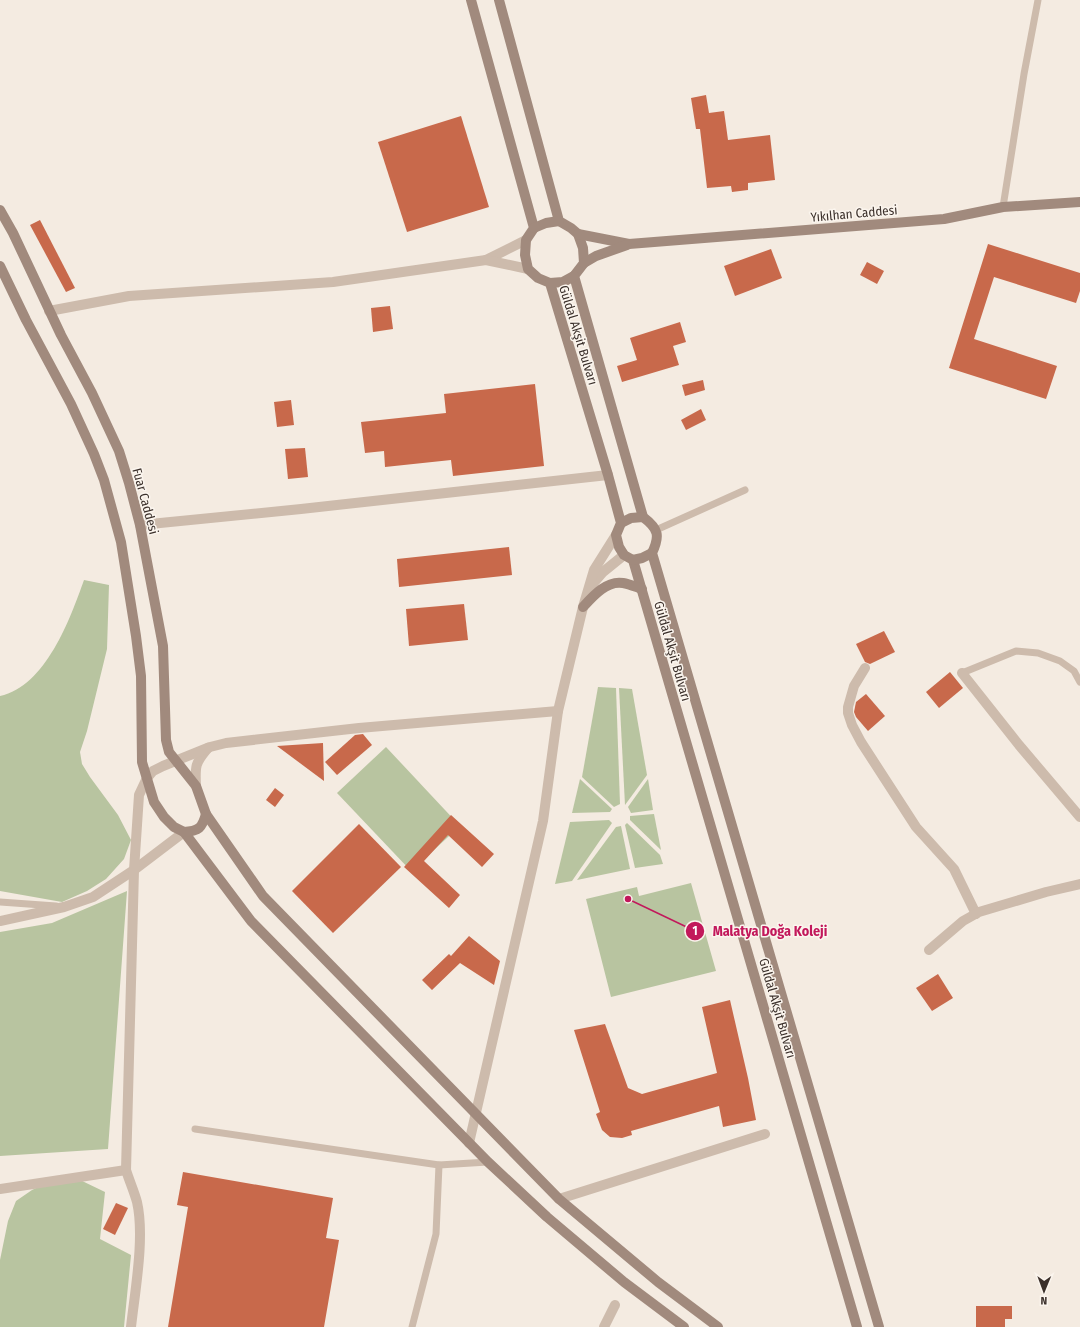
<svg xmlns="http://www.w3.org/2000/svg" width="1080" height="1327" font-family="'Fira Sans Condensed',sans-serif">
<style>
.green{fill:#b8c4a0}
.building{fill:#c8694b}
.lines{fill:none;stroke-linecap:round;stroke-linejoin:round}
.lane{stroke:#cdbbac;stroke-width:7}
.street{stroke:#cdbbac;stroke-width:10}
.secondary{stroke:#a18a7d;stroke-width:10}
.labels{text-anchor:middle;stroke-width:3;stroke-linejoin:round;paint-order:stroke}
.street-label{font-size:13px;fill:#3b302b;stroke:#fbf5ee}
.leader{fill:none;stroke:#c2185b;stroke-width:1.5}
.callout-dot{fill:#c2185b;stroke:#fbf5ee;stroke-width:1.5}
.mark-label{font-size:12px;text-anchor:middle;font-weight:bold;fill:#fff}
.callout-label{font-size:14px;text-anchor:middle;font-weight:bold;fill:#c2185b;stroke:#fbf5ee;stroke-width:3;stroke-linejoin:round;paint-order:stroke}
</style>
<rect width="100%" height="100%" fill="#f4ebe1"/>
<g class="green">
<path d="M84 580 109 585 107 649 87 731 80 752 82 764 90 777 118 815 131 840 124 859 106 879 87 891 62 902 0 891V696C46 686 70 619 84 580Z"/>
<polygon points="598,687 616,688 620,804 614,807 582,777"/>
<polygon points="619,688 632,689 647,775 625,805"/>
<polygon points="386,747 460,826 411,871 337,793"/>
<polygon points="580,779 612,809 610,812 572,813"/>
<polygon points="648,779 653,810 631,813 628,807"/>
<polygon points="654,814 661,850 630,820 630,816"/>
<polygon points="609,820 612,823 572,881 555,884 570,822"/>
<polygon points="627,823 660,855 663,864 635,868 625,825"/>
<polygon points="621,826 630,869 577,880 616,827"/>
<polygon points="691,883 716,971 611,997 586,899 637,887 639,896"/>
<polygon points="127,891 108,1149 0,1156 0,932 52,923"/>
<polygon points="78,1179 105,1192 100,1239 131,1255 124,1327 0,1327 0,1260 8,1221 16,1201 32,1190 50,1181"/>
</g>
<g class="building">
<polygon points="706,95 709,113 724,111 728,140 770,135 775,180 748,183 748,190 732,192 731,186 707,188 700,129 696,129 691,98"/>
<polygon points="461,116 489,207 407,232 378,142"/>
<polygon points="40,220 75,288 66,292 30,225"/>
<polygon points="988,244 1080,273 1080,291 1076,303 994,277 974,339 1057,366 1046,399 949,368"/>
<polygon points="771,249 782,278 735,296 724,266"/>
<polygon points="867,262 884,271 877,284 860,275"/>
<polygon points="390,306 393,329 373,332 371,308"/>
<polygon points="680,322 686,342 673,346 679,365 622,382 617,366 637,360 630,338"/>
<polygon points="703,380 705,390 685,396 682,385"/>
<polygon points="535,384 544,466 453,476 451,460 385,467 384,451 365,453 361,422 446,413 444,394"/>
<polygon points="291,400 294,425 277,427 274,402"/>
<polygon points="701,409 706,420 686,430 681,420"/>
<polygon points="305,448 308,477 288,479 285,449"/>
<polygon points="509,547 512,575 399,587 397,559"/>
<polygon points="464,604 468,640 409,646 406,609"/>
<polygon points="884,631 895,652 870,664 865,662 856,644"/>
<polygon points="950,672 963,688 939,708 926,692"/>
<polygon points="866,694 885,716 868,731 856,717 854,712 856,702"/>
<polygon points="363,734 372,745 337,775 325,762 355,735"/>
<polygon points="323,743 324,781 277,746"/>
<polygon points="275,788 284,795 275,807 266,800"/>
<polygon points="451,815 494,854 482,867 448,835 424,861 460,895 449,908 404,867"/>
<polygon points="359,824 401,867 333,933 292,891"/>
<polygon points="469,936 500,961 494,985 460,963 432,990 422,980 449,954 451,956"/>
<polygon points="938,974 953,998 932,1011 916,988"/>
<polygon points="730,1000 748,1078 756,1120 723,1127 719,1106 631,1131 632,1135 622,1138 610,1137 602,1130 596,1114 600,1112 574,1030 605,1024 628,1088 642,1094 717,1073 702,1007"/>
<polygon points="183,1172 333,1198 326,1238 339,1240 324,1327 168,1327 188,1207 177,1205"/>
<polygon points="116,1203 128,1208 115,1235 103,1229"/>
<polygon points="976,1306 1012,1306 1012,1319 1005,1319 1005,1327 976,1327"/>
</g>
<g class="lines">
<g class="lane">
<polyline points="1003,207 1024,74 1038,0"/>
<polyline points="656,530 745,490"/>
<polyline points="962,673 1016,651 1038,653 1060,661 1074,671 1080,682"/>
<polyline points="0,902 56,906"/>
<polyline points="195,1129 439,1165 488,1162"/>
<polyline points="412,1327 436,1234 439,1165"/>
</g>
<g class="street">
<polyline points="486,260 526,240"/>
<polyline points="49,311 129,296 333,282 486,260 528,269"/>
<polyline points="140,525 301,509 608,475"/>
<polyline points="591,586 603,572 624,555"/>
<polyline points="865,668 854,686 848,707 848,713 852,725 861,742 916,827 954,869 976,914"/>
<polyline points="962,673 1019,745 1080,817"/>
<path d="M196 786C195 766 195 763 208 748"/>
<polyline points="0,921 64,907 93,897 134,870 184,832"/>
<polyline points="929,950 963,921 979,912 1046,892 1080,884"/>
<polyline points="469,1143 543,821 558,711 583,607 594,570 616,535"/>
<polyline points="0,1189 126,1170"/>
<polyline points="559,1199 765,1134"/>
<path d="M131 1327C135 1291 145 1237 137 1202 134 1191 129 1180 126 1170L134 870 139 795 147 778 153 771 163 766 210 747 226 743 359 728 558 711"/>
<polyline points="604,1327 615,1305"/>
</g>
<g class="secondary">
<polyline points="471,0 534,228 526,240 525,255 528,269 538,278 550,283 608,475 621,523 616,535 619,547 624,555 633,560 857,1327"/>
<path d="M499 0 559 221 571 228 578 234 583 248 584 263 574 276 643 517C659 529 660 536 652 553L879 1327"/>
<polyline points="0,210 13,233 61,335 92,393 119,451 129,483 140,525 163,646 166,740 169,752 196,786 206,814 263,896 559,1199 658,1282 718,1327"/>
<polyline points="534,228 546,223 559,221"/>
<polyline points="578,234 629,244 944,219 1003,207 1080,202"/>
<polyline points="584,263 596,256 627,245"/>
<polyline points="0,266 26,320 71,404 94,454 104,480 121,542 136,636 141,676 142,762 154,802 164,817 174,827 184,832 251,921 488,1162 547,1217 624,1282 684,1327"/>
<polyline points="550,283 563,282 574,276"/>
<polyline points="621,523 631,518 643,517"/>
<polyline points="633,560 642,558 652,553"/>
<path d="M583 607C593 596 607 580 623 583 629 584 636 587 642 589"/>
<path d="M184 832C199 831 202 828 206 814"/>
</g>
</g>
<g class="labels">
<g class="street-label">
<text transform="translate(854 213) rotate(-5)" y="5">Yıkılhan Caddesi</text>
<text transform="translate(579 335) rotate(73)" y="5">Güldal Akşit Bulvarı</text>
<text transform="translate(146 501) rotate(75)" y="5">Fuar Caddesi</text>
<text transform="translate(673 651) rotate(74)" y="5">Güldal Akşit Bulvarı</text>
<text transform="translate(778 1008) rotate(74)" y="5">Güldal Akşit Bulvarı</text>
</g>
</g>
<path class="leader" d="M628 899L695 931"/>
<g class="callout-dot">
<circle cx="628" cy="899" r="4"/>
<circle cx="695" cy="931" r="10"/>
</g>
<g class="mark-label">
<text x="695" y="935">1</text>
</g>
<g class="callout-label">
<text x="770" y="936">Malatya Doğa Koleji</text>
</g>
<g transform="translate(1044 1291) rotate(181)" stroke="#fbf5ee" stroke-width="3" paint-order="stroke">
<path d="M0-3L7 15L0 10L-7 15Z" fill="#3b302b"/>
<text y="-6" font-size="11" font-weight="bold" text-anchor="middle" fill="#3b302b">N</text>
</g>
</svg>
